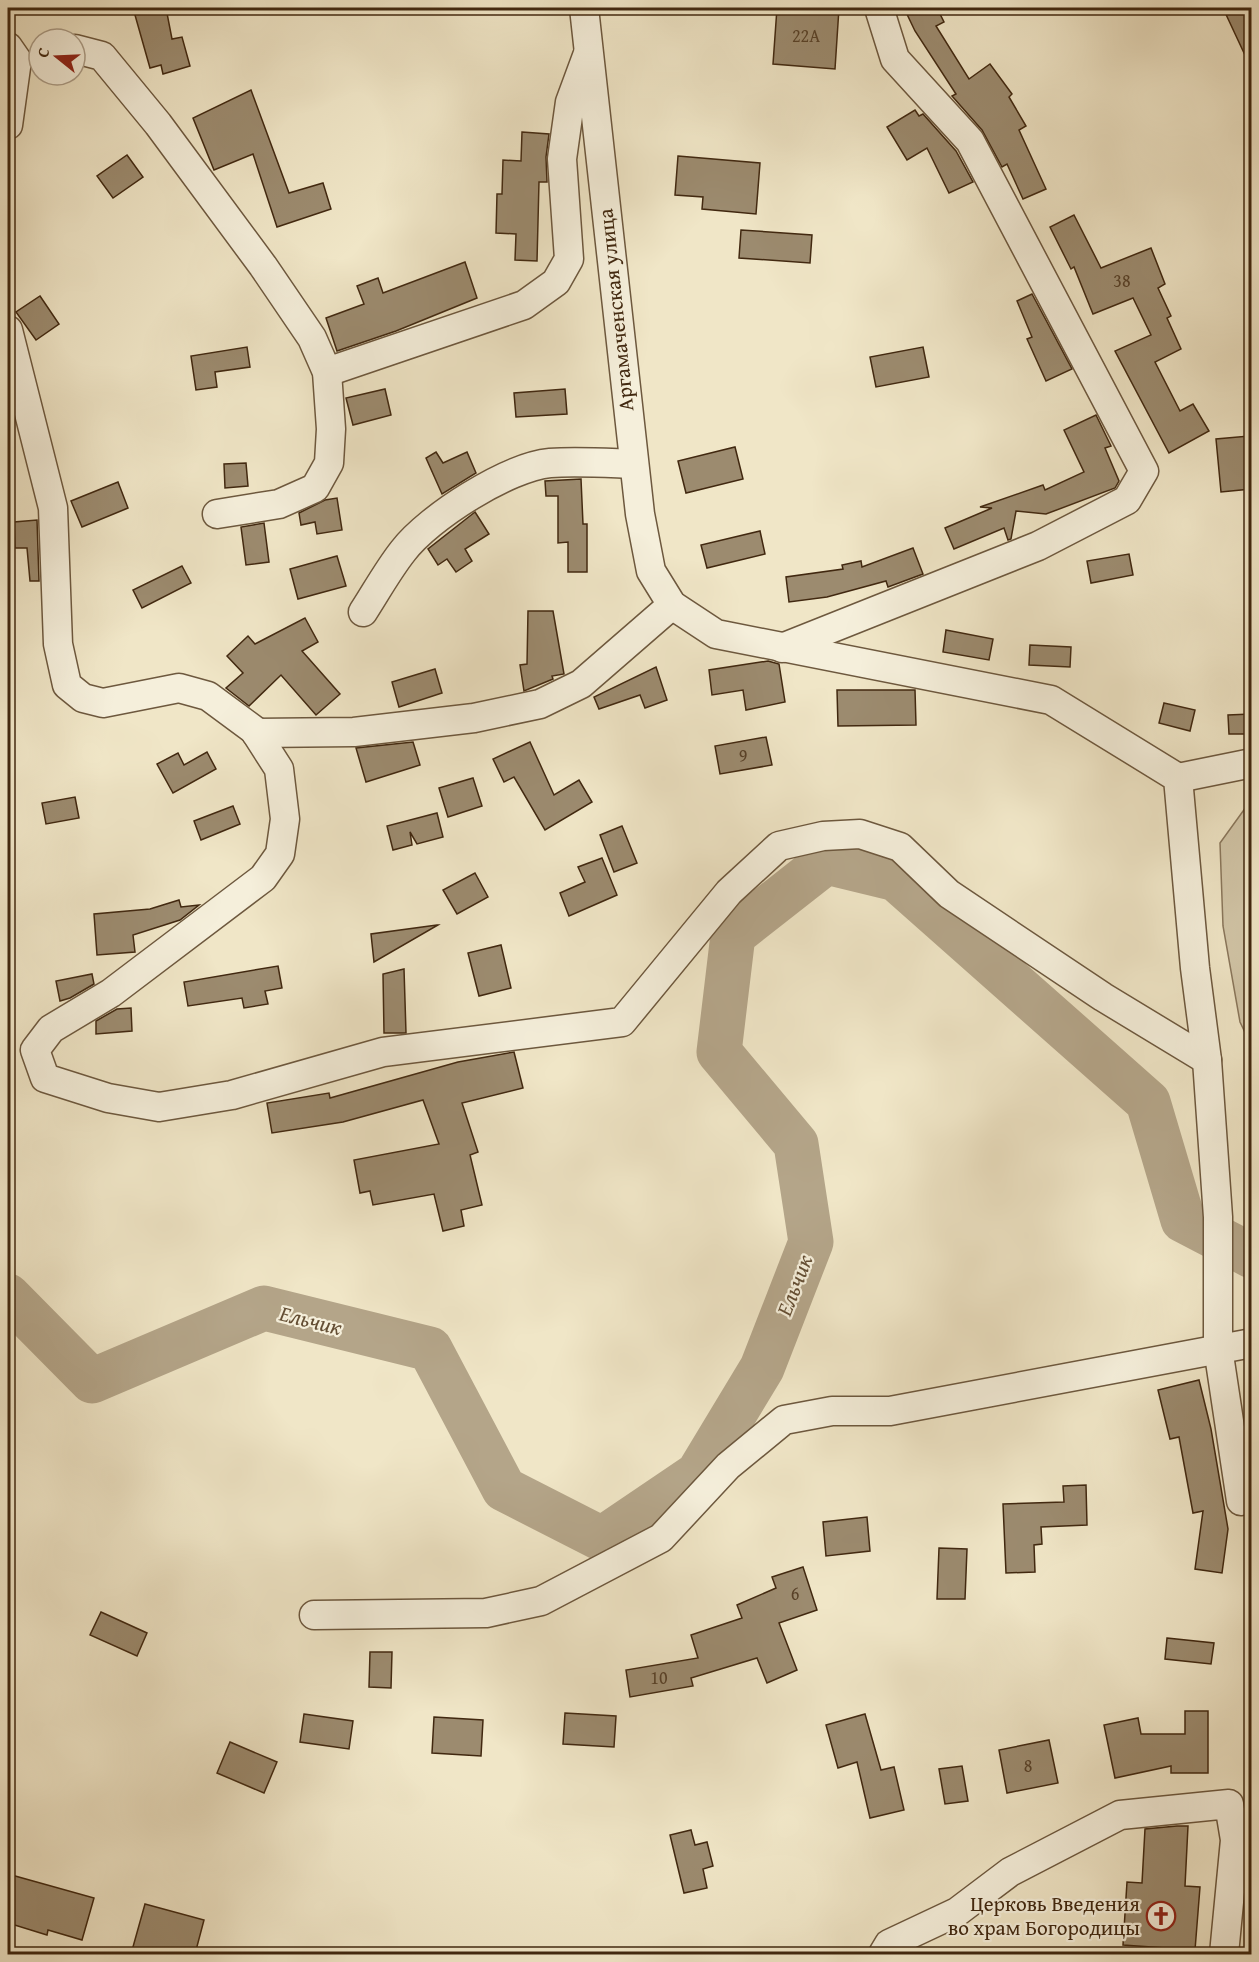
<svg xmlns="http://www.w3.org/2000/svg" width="1259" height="1962" font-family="'Gentium Book Plus',serif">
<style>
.green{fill:#d2c6a8;stroke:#8a775c;stroke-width:1.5}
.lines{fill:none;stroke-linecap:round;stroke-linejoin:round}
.river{stroke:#b4a589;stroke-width:45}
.building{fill:#9c8b6f;stroke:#412810;stroke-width:1.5}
.minor-casing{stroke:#6d583e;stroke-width:31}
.minor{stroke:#f5efdb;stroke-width:28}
.labels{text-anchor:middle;stroke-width:4.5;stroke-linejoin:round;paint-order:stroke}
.number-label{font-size:18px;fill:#584128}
.street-label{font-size:21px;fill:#412810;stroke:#f5efdb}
.poi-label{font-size:21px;fill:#412810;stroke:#f5efdb;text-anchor:end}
.water-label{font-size:22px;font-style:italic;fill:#644e34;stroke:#f5efdb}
</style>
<rect width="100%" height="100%" fill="#f0e6c7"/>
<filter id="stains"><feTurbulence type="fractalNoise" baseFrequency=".00333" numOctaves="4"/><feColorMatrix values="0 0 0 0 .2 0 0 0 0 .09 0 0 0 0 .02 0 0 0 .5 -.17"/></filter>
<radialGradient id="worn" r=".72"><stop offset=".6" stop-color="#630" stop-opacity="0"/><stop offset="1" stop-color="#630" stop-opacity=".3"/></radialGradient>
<polygon class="green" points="1246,807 1252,810 1251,1045 1240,1022 1223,926 1220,843"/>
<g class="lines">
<polyline class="river" points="8,1296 92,1381 264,1308 430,1349 504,1489 602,1539 698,1474 762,1368 811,1242 796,1144 719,1052 733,935 826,862 896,879 1148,1102 1183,1220 1252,1256"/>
</g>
<g class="building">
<polygon points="133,8 166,8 172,39 182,37 190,66 163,74 161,65 150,68"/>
<polygon points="777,8 839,8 835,69 773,64"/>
<polygon points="904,8 937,8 944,22 936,26 969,79 990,64 1012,94 1009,97 1026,126 1019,130 1046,189 1023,199 1007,164 1002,167 982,130 952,96 956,94 915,31"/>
<polygon points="1223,8 1251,8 1251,68"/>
<polygon points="251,90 289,193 323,183 331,209 277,227 253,154 214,170 193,118"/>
<polygon points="915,110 919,116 923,114 956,151 973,182 949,193 927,148 907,160 887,127"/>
<polygon points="522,132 549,134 546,157 547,182 539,182 537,261 515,260 516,234 496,233 497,194 502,194 503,160 521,161"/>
<polygon points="127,155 143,177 113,198 97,176"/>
<polygon points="678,156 760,163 756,214 702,209 703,197 675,195"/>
<polygon points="1074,215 1101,268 1151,248 1165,284 1158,288 1171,316 1167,318 1181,349 1155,362 1180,411 1193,404 1209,431 1169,453 1115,351 1151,335 1133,298 1093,314 1074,267 1071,269 1050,227"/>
<polygon points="741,230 812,235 810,263 739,258"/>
<polygon points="465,262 477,298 396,331 337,351 326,318 364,304 357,286 378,278 383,293"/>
<polygon points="1032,294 1072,369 1046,381 1027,339 1032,337 1017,301"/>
<polygon points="40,296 59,324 36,340 16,312"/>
<polygon points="247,347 250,367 215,372 217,387 196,390 191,356"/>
<polygon points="923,347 929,377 876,387 870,357"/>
<polygon points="385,389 391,415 353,425 346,398"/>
<polygon points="565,389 567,414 516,417 514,393"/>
<polygon points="1096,415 1111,446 1105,448 1119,481 1115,488 1046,514 1016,511 1011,539 1008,540 1004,528 954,549 945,528 992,508 980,507 1043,485 1045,490 1084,472 1064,430"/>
<polygon points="1249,436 1251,489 1221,492 1216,439"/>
<polygon points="735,447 743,479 686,493 678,461"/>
<polygon points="436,452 443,463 467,452 476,473 442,494 426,458"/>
<polygon points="246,463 248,486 225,488 224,464"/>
<polygon points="581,479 583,524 587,524 587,572 568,572 568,542 558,543 558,496 546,496 545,481"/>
<polygon points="118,482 128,508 82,527 71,501"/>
<polygon points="337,498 342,530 317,534 315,522 301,525 299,513 325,500"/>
<polygon points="475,512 489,534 465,549 472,561 456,572 447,559 438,565 428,549"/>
<polygon points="37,520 39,581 30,581 27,548 15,548 14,522"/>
<polygon points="264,523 269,562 246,565 241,527"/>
<polygon points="760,531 765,554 707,568 701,545"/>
<polygon points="913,548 923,574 888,587 886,581 827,597 789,602 786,577 843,569 842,565 861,561 862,567"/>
<polygon points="1129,554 1133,575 1091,583 1087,561"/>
<polygon points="337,556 346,586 298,599 290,569"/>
<polygon points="182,566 191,583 142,608 133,590"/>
<polygon points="528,611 553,611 564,674 552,676 553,679 524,691 520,665 527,664"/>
<polygon points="305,618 318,642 302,651 340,694 316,715 281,675 249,706 226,688 243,673 227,656 248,636 255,644"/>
<polygon points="946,630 993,639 989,660 943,652"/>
<polygon points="1030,645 1071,647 1070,667 1029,665"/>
<polygon points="768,661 779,664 785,702 746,710 743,690 712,695 709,670"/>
<polygon points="656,667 667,700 645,708 640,695 599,709 594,697"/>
<polygon points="435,669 442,693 399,707 392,682"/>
<polygon points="837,690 915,690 916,725 838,726"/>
<polygon points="1164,703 1195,710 1190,731 1159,723"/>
<polygon points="1251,714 1251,734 1229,734 1228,715"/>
<polygon points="766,737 772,765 720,774 715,746"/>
<polygon points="413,742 420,765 366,782 356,748"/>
<polygon points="530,742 554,795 579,780 592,802 545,830 514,777 504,782 493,759"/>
<polygon points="207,752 216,769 173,793 157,764 178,753 184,765"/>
<polygon points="473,778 482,806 448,817 439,788"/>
<polygon points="75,797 79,818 46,824 42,803"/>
<polygon points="233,806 240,824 201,840 194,821"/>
<polygon points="437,813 443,837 417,844 410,832 412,845 393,850 387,826"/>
<polygon points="622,826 637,863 614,872 600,835"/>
<polygon points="602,858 617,895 569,916 560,893 585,882 578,867"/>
<polygon points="475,873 488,897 457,914 443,890"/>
<polygon points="179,900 181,907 199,905 180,920 133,935 135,952 97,955 94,914 150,909"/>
<polygon points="437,925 438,925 374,962 371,934"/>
<polygon points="501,945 511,988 479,996 468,953"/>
<polygon points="278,966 282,988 265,991 268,1004 244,1008 242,998 188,1006 184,982"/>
<polygon points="404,969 406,1033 384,1033 383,974"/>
<polygon points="92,974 94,984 70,998 60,1001 56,981"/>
<polygon points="131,1008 132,1031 96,1034 96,1021 117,1009"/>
<polygon points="514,1052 523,1088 462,1103 478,1152 470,1155 482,1205 461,1210 464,1226 443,1231 434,1194 373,1205 370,1191 360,1193 354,1160 439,1144 423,1100 343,1122 272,1133 267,1103 329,1093 330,1098 458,1062"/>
<polygon points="1199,1380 1211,1429 1228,1529 1222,1573 1195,1569 1203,1511 1193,1513 1179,1437 1170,1439 1158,1390"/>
<polygon points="1086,1485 1087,1525 1041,1527 1042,1544 1034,1545 1035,1572 1006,1573 1003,1504 1064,1502 1063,1486"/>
<polygon points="867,1517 870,1551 826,1556 823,1522"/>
<polygon points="939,1548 967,1549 965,1599 937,1599"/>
<polygon points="803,1567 817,1610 779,1623 797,1670 767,1683 757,1658 691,1678 693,1686 630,1697 626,1670 698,1658 691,1635 742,1618 737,1605 776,1588 772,1577"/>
<polygon points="101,1612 147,1633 137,1656 90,1635"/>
<polygon points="1167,1638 1214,1643 1211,1664 1165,1659"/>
<polygon points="370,1652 392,1652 391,1688 369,1687"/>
<polygon points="1185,1711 1208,1711 1208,1773 1171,1773 1171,1766 1115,1778 1104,1725 1138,1718 1141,1734 1185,1734"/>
<polygon points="565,1713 616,1716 614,1747 563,1744"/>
<polygon points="304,1714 353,1721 349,1749 300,1742"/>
<polygon points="865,1714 881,1770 894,1767 904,1810 870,1818 857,1762 838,1768 826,1725"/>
<polygon points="434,1717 483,1720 481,1756 432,1753"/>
<polygon points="1049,1740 1058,1783 1007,1793 999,1750"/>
<polygon points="230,1742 277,1762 264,1793 217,1773"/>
<polygon points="962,1766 968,1801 945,1804 939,1769"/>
<polygon points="1177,1826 1188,1826 1185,1886 1200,1887 1195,1950 1123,1945 1127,1882 1142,1883 1145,1829"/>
<polygon points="691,1830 695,1845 707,1842 713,1866 703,1869 707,1888 684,1893 670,1835"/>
<polygon points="8,1874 94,1898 82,1940 48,1930 47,1935 8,1923"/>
<polygon points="145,1904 204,1920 195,1954 131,1954"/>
</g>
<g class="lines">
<g class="minor-casing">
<g id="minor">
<polyline points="584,8 640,514 651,571 672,605 716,634 1051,700 1178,778 1195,968 1207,1060 1218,1217 1218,1348 1241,1501"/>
<polyline points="8,47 17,60 8,125"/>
<polyline points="75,49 102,56 158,124 263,266 312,338 327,372 331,429 329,463 315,488 279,504 217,514"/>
<polyline points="8,330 53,508 58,644 67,685 83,698 103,703 179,688 208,696 254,730 279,769 285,819 280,854 263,878 111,993 51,1029 35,1050 45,1078 108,1098 159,1107 232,1095 383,1052 622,1022 729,892 779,846 823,836 860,834 900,847 949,894 1103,997 1207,1060"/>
<polyline points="327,372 524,305 556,282 569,259 562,159 570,102 587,56"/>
<path d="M363 612C376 592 388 570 403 551 429 517 508 467 550 463 577 461 606 463 633 464"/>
<polyline points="782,648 1038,546 1127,500 1144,471 970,141 895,59 879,8"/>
<polyline points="256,733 354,732 474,718 540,704 581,684 672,605"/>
<polyline points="1178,778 1252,763"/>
<polyline points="314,1615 486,1613 541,1601 661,1538 728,1466 784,1420 832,1411 890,1411 1252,1343"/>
<polyline points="883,1954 889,1944 957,1912 1010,1872 1120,1815 1229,1804 1235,1840 1224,1954"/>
</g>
</g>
<use href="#minor" class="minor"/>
</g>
<defs>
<g id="church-ring" transform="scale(1.5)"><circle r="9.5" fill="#f5efdb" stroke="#8f2418" stroke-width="1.5"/><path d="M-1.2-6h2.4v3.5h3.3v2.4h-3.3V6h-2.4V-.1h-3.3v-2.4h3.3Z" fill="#8f2418"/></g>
</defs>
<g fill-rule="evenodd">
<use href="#church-ring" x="1161" y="1916"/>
</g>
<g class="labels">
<g class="number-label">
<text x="806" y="42">22А</text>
<text x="1122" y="287">38</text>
<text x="743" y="762">9</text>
<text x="795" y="1600">6</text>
<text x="659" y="1684">10</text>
<text x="1028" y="1772">8</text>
</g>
<g class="street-label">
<text transform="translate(616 310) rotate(-96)" y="7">Аргамаченская улица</text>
</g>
<g class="poi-label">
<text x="1140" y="1911">Церковь Введения<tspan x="1140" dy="24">во храм Богородицы</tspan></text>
</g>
<g class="water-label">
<text transform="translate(794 1285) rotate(-69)" y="8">Ельчик</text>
<text transform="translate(311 1320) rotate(14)" y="8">Ельчик</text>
</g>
</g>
<rect width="1259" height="1962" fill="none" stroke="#f0e6c7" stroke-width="30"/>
<rect x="9" y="9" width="1241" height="1944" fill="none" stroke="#412810" stroke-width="3"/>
<rect x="15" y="15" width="1229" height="1932" fill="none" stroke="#412810" stroke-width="1.5"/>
<g transform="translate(57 57) rotate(288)"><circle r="28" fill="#f5efdb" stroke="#ad9f8a" stroke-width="1.5"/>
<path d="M0-4.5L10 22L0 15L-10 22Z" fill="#8f2418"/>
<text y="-9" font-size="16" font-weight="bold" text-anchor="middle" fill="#412810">С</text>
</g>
<rect width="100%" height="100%" filter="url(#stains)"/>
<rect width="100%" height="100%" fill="url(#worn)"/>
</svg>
